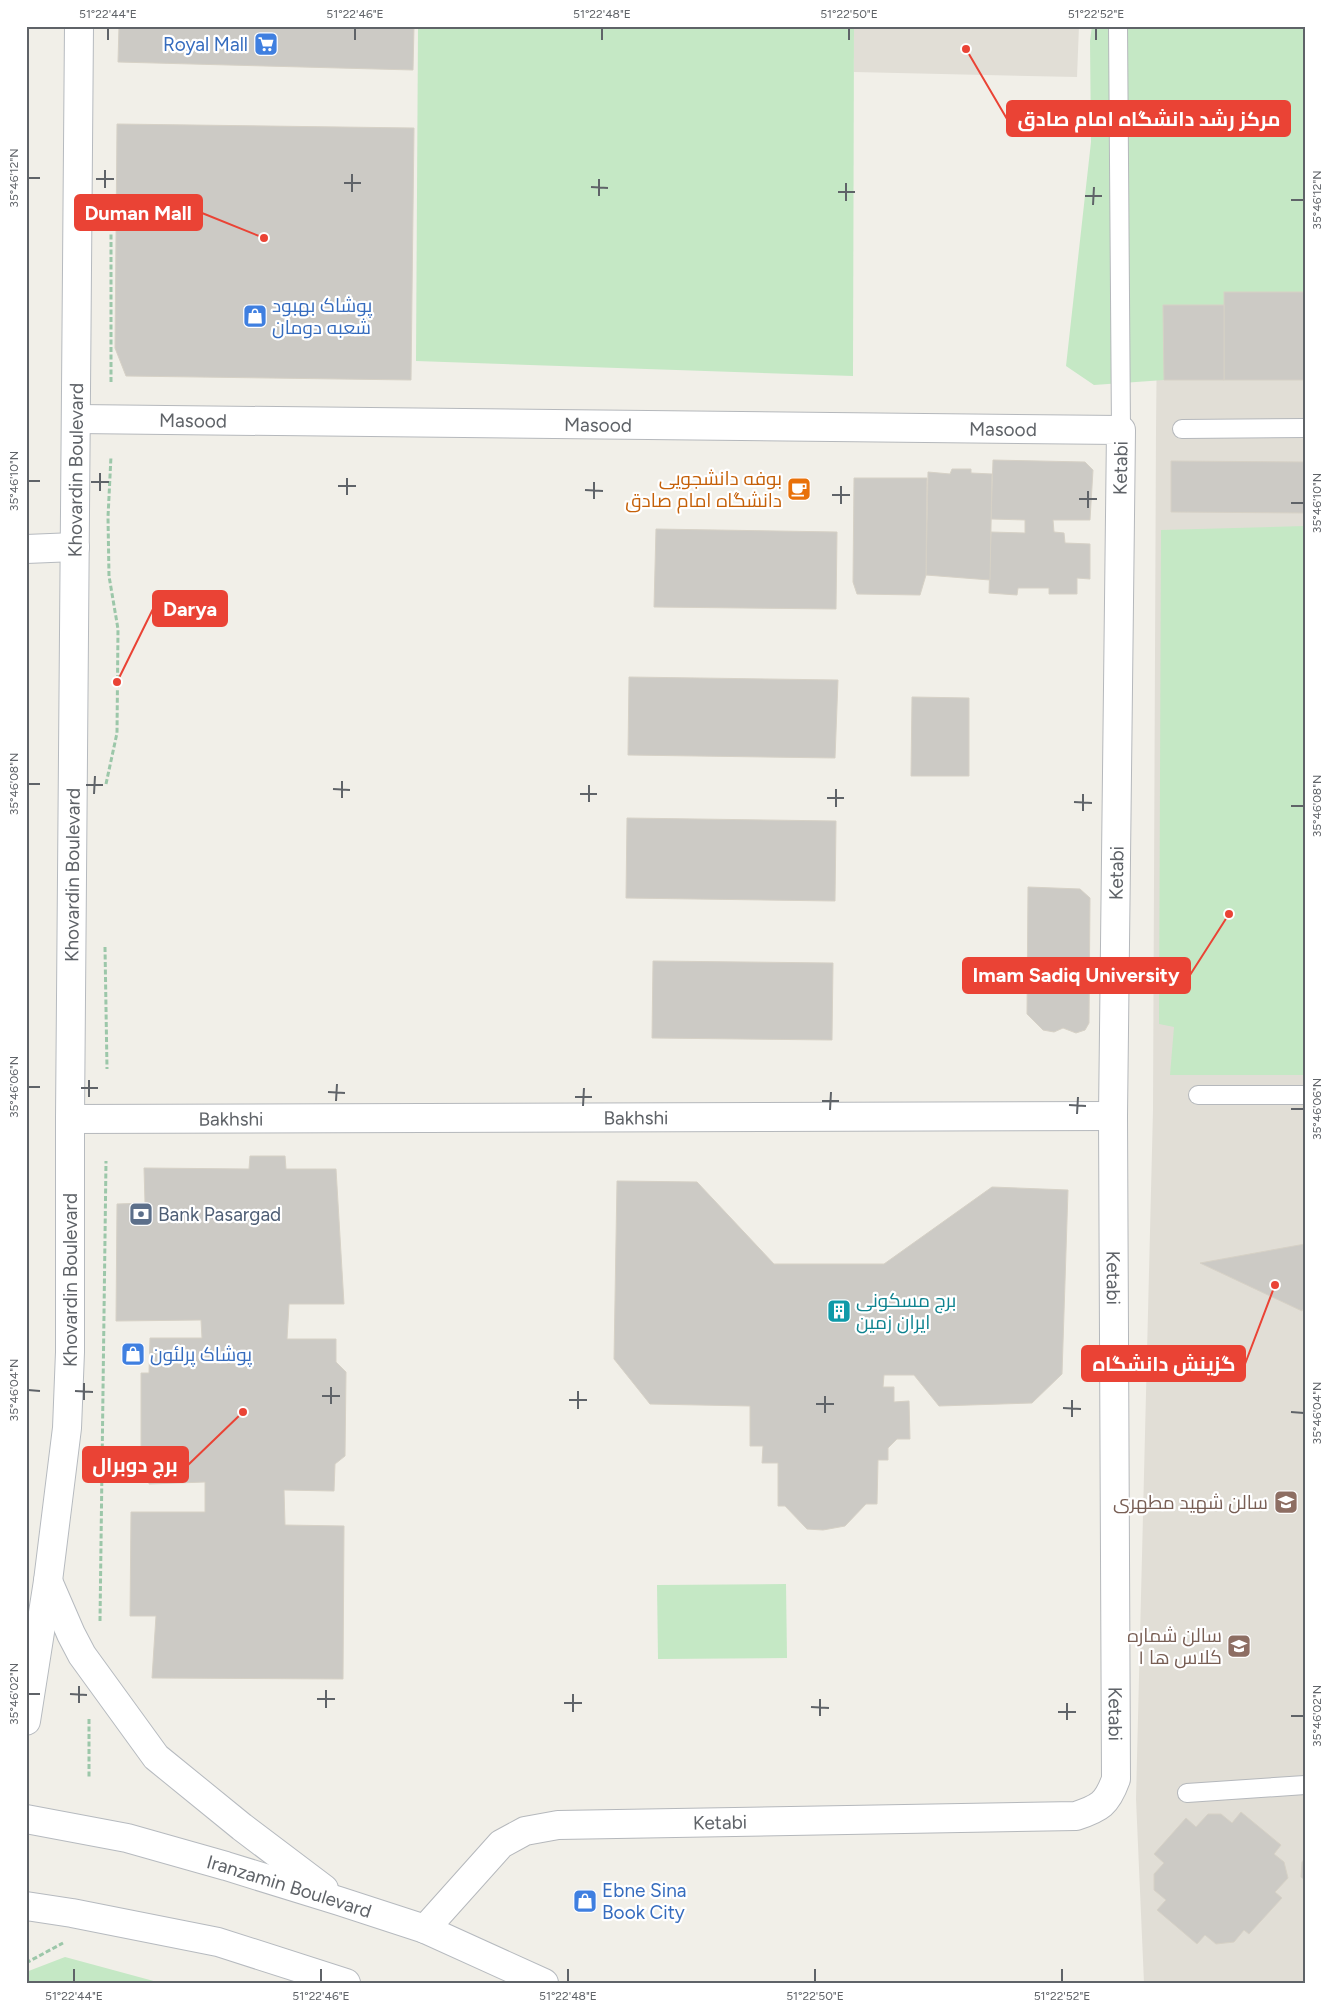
<svg xmlns="http://www.w3.org/2000/svg" width="1331" height="2009" font-family="Figtree,Cairo,sans-serif">
<style>
.education{fill:#e1ded6}
.green{fill:#c5e8c5}
.building{fill:#cccac5;stroke:#d6d1c6}
.lines{fill:none;stroke-linecap:round;stroke-linejoin:round}
.lane-casing{stroke:#b5b8bc;stroke-width:20}
.street-casing{stroke:#b5b8bc;stroke-width:30}
.secondary-casing{stroke:#b6babf;stroke-width:30}
.path{stroke:#9cc7a9;stroke-width:3;stroke-dasharray:5 2.5;stroke-linecap:butt}
.lane{stroke:#fff;stroke-width:18}
.street{stroke:#fff;stroke-width:28}
.secondary{stroke:#fff;stroke-width:28}
.ticks{fill:none;stroke:#5f6368;stroke-width:2}
.labels{text-anchor:middle;stroke-width:4.5;stroke-linejoin:round;paint-order:stroke}
.shop-label{font-size:19px;fill:#366cbe;stroke:#fff;text-anchor:start}
.street-label{font-size:19px;fill:#5f6368;stroke:#fff}
.food-label{font-size:19px;fill:#c56008;stroke:#fff;text-anchor:end}
.service-label{font-size:19px;fill:#4e5e75;stroke:#fff;text-anchor:start}
.culture-label{font-size:19px;fill:#0d838f;stroke:#fff;text-anchor:start}
.education-label{font-size:19px;fill:#785e54;stroke:#fff;text-anchor:end}
.leader{fill:none;stroke:#ea4335;stroke-width:2}
.callout-dot{fill:#ea4335;stroke:#fff;stroke-width:2}
.callout{fill:#ea4335;stroke:#ea4335;stroke-width:2}
.callout-label{font-size:20px;text-anchor:middle;font-weight:bold;fill:#fff}
.neatline{fill:none;stroke:#5f6368;stroke-width:2}
.ticks-label{font-size:12px;text-anchor:middle;fill:#5f6368}
</style>
<rect width="100%" height="100%" fill="#f1efe8"/>
<g class="education">
<polygon points="854,26 1079,26 1077,77 854,72"/>
<polygon points="1160,26 1305,26 1305,1983 1144,1983 1136,1799 1153,1110 1156,430"/>
</g>
<g class="green">
<polygon points="418,26 854,26 853,376 416,361"/>
<polygon points="1092,26 1305,26 1305,292 1224,292 1224,305 1164,305 1164,380 1094,385 1066,366 1091,142 1090,41"/>
<polygon points="1305,526 1305,1075 1170,1075 1174,1027 1159,1024 1161,530"/>
<polygon points="786,1584 787,1658 658,1659 657,1585"/>
<polygon points="65,1957 161,1983 26,1983 26,1972"/>
</g>
<g class="building">
<polygon points="119,26 414,26 413,70 118,62"/>
<polygon points="117,124 414,128 411,380 126,376 115,348"/>
<rect x="1224" y="292" width="81" height="88"/>
<polygon points="1163,305 1224,305 1224,380 1164,380"/>
<polygon points="993,460 1085,462 1093,470 1090,520 1053,520 1054,532 1064,533 1065,543 1090,544 1090,579 1077,578 1077,594 1049,594 1049,588 1018,588 1017,595 989,593 991,532 1025,533 1025,520 991,519"/>
<polygon points="1171,461 1305,462 1305,513 1171,512"/>
<polygon points="952,469 971,469 971,473 992,474 990,580 926,575 928,472 950,474"/>
<polygon points="854,478 927,478 926,575 920,595 857,594 853,582"/>
<polygon points="656,529 837,532 836,609 654,607"/>
<polygon points="629,677 838,680 835,758 628,755"/>
<polygon points="912,697 969,698 969,776 911,776"/>
<polygon points="627,818 836,821 835,901 626,898"/>
<polygon points="1028,887 1080,889 1090,898 1089,1023 1085,1030 1076,1033 1063,1028 1054,1032 1043,1030 1027,1014"/>
<polygon points="653,961 833,963 832,1040 652,1038"/>
<polygon points="250,1156 285,1156 286,1169 336,1169 344,1304 289,1304 287,1339 336,1339 336,1362 346,1372 345,1456 335,1464 334,1491 284,1490 285,1525 344,1526 343,1679 152,1678 156,1616 130,1616 131,1512 205,1512 205,1482 149,1484 148,1452 141,1451 141,1373 149,1373 150,1338 202,1338 201,1320 116,1321 117,1204 145,1203 144,1168 249,1169"/>
<polygon points="617,1181 697,1182 774,1264 884,1264 992,1187 1068,1190 1062,1374 1032,1403 939,1406 914,1375 884,1375 883,1387 894,1387 894,1402 909,1401 910,1439 897,1439 888,1448 888,1460 878,1460 877,1504 866,1504 845,1526 823,1530 807,1529 785,1506 778,1506 778,1463 762,1463 763,1446 750,1446 750,1406 650,1404 614,1359"/>
<polygon points="1305,1244 1305,1306 1302,1311 1200,1263"/>
<polygon points="1241,1812 1281,1845 1274,1854 1284,1862 1288,1878 1275,1892 1282,1898 1249,1934 1244,1930 1234,1942 1216,1944 1205,1935 1197,1944 1157,1910 1166,1900 1154,1890 1154,1874 1164,1863 1154,1854 1186,1818 1196,1827 1208,1814 1221,1814 1232,1823"/>
<polygon points="1305,1858 1305,1880 1301,1877 1302,1862"/>
</g>
<g class="lines">
<g class="lane-casing">
<g id="lane">
<polyline points="1118,26 1121,430"/>
<polyline points="1182,429 1305,428"/>
<polyline points="1198,1095 1305,1095"/>
<polyline points="1187,1793 1305,1785"/>
</g>
</g>
<g class="street-casing">
<g id="street">
<path id="s1" d="M77 419 1121 430 1113 1116 1116 1779C1107 1804 1100 1808 1076 1816L558 1825 525 1831 501 1844 425 1929"/>
<path id="s2" d="M70 1119 1113 1116"/>
</g>
</g>
<g class="secondary-casing">
<g id="secondary">
<polyline points="26,549 75,547"/>
<polyline points="48,1581 71,1634 82,1655 156,1757 242,1827 324,1889"/>
<path id="s3" d="M26 1721 48 1581 67 1428 70 1352V1119L79 26"/>
<path id="s4" d="M26 1819 127 1838 226 1866 339 1901 425 1929 544 1983"/>
<polyline points="26,1906 72,1913 218,1942 346,1983"/>
</g>
</g>
<g class="path">
<polyline points="111,382 111,233"/>
<polyline points="106,784 117,733 118,629 109,576 108,517 111,456"/>
<polyline points="105,947 107,1069"/>
<polyline points="100,1621 106,1161"/>
<polyline points="89,1719 89,1778"/>
<polyline points="26,1963 63,1943"/>
</g>
<use href="#lane" class="lane"/>
<use href="#street" class="street"/>
<use href="#secondary" class="secondary"/>
</g>
<path class="ticks" d="M108 40V28M355 40V28M602 40V28M849 40V28M1096 40V28M28 178H40M96 179H114M344 183H361M591 187 608 188M105 188V170M352 192V174M838 192H855M599 196V179M1085 196H1102M1291 200H1304M846 201V183M1093 205 1094 187M28 481H40M91 482H109M338 486H356M585 490 603 491M100 491V473M347 495V478M832 495H850M594 499V482M1079 499H1097M1291 503H1304M841 504V486M1088 508V491M28 784H40M86 785H103M333 789 350 790M94 794 95 776M580 794H597M342 798V781M827 798H844M589 802V785M1074 802 1092 803M1291 806H1304M836 807V789M1083 811V794M28 1087H40M81 1088H98M328 1092 345 1093M89 1097V1080M575 1097H592M336 1101 337 1084M822 1101H839M1069 1105 1086 1106M583 1106 584 1088M1291 1109H1304M830 1110 831 1092M1077 1114 1078 1097M28 1390 40 1391M75 1391 93 1392M322 1396H340M84 1400V1383M569 1400H587M331 1404V1387M816 1404H834M1063 1408 1081 1409M578 1409V1391M1291 1412 1304 1413M825 1413V1396M1072 1417V1400M28 1694H40M70 1694 87 1695M317 1699H335M79 1703V1686M564 1703H582M811 1707 829 1708M326 1708V1690M573 1712V1694M1058 1712H1076M820 1716V1699M1291 1716H1304M1067 1720V1703M74 1982V1969M321 1982V1969M568 1982V1969M815 1982V1969M1062 1982V1969"/>
<defs>
<g id="supermarket-square" transform="scale(1.25)"><rect x="-9" y="-9" width="18" height="18" rx="4" fill="#3f7fe0" stroke="#fff"/><path d="M-6-5.5h2.5l.6 2H6L4.5 2H-2.5L-4.4-4H-6ZM-1.5 3.2a1.3 1.3 0 1 0 .1 0ZM3 3.2a1.3 1.3 0 1 0 .1 0Z" fill="#fff"/></g>
<g id="shop-square" transform="scale(1.25)"><rect x="-9" y="-9" width="18" height="18" rx="4" fill="#3f7fe0" stroke="#fff"/><path d="M-5-2.5h2.3a2.7 3.5 0 0 1 5.4 0H5L5.5 6h-11ZM-1.5-2.5h3a1.5 2.3 0 0 0-3 0Z" fill="#fff"/></g>
<g id="cafe-square" transform="scale(1.25)"><rect x="-9" y="-9" width="18" height="18" rx="4" fill="#e8710a" stroke="#fff"/><path d="M-5.5-4.5H6V0H3Q3 3.5 0 3.5H-2.5Q-5.5 3.5-5.5 0ZM3-3.2v2h1.7v-2ZM-6 4.5H4V6H-6Z" fill="#fff"/></g>
<g id="bank-square" transform="scale(1.25)"><rect x="-9" y="-9" width="18" height="18" rx="4" fill="#5c6f8a" stroke="#fff"/><path d="M-6-4H6V4H-6ZM0-2.3a2.3 2.3 0 1 0 0 4.6a2.3 2.3 0 1 0 0-4.6Z" fill="#fff"/></g>
<g id="building-square" transform="scale(1.25)"><rect x="-9" y="-9" width="18" height="18" rx="4" fill="#0f9aa8" stroke="#fff"/><path d="M-4-6H4V6H1V3H-1V6H-4ZM-2.5-4.3h1.7v1.8h-1.7ZM.8-4.3h1.7v1.8H.8ZM-2.5-1h1.7V.8h-1.7ZM.8-1h1.7V.8H.8Z" fill="#fff"/></g>
<g id="university-square" transform="scale(1.25)"><rect x="-9" y="-9" width="18" height="18" rx="4" fill="#8d6e63" stroke="#fff"/><path d="M0-5L7-2L0 1L-7-2ZM-4 1L0 2.5L4 1V4Q0 6-4 4Z" fill="#fff"/></g>
</defs>
<g fill-rule="evenodd">
<use href="#supermarket-square" x="266" y="44"/>
<use href="#shop-square" x="255" y="316"/>
<use href="#cafe-square" x="799" y="489"/>
<use href="#bank-square" x="141" y="1214"/>
<use href="#building-square" x="839" y="1311"/>
<use href="#shop-square" x="133" y="1354"/>
<use href="#university-square" x="1286" y="1502"/>
<use href="#university-square" x="1239" y="1646"/>
<use href="#shop-square" x="585" y="1901"/>
</g>
<g class="labels">
<g class="shop-label">
<text x="248" y="51" text-anchor="end">Royal Mall</text>
<text x="272" y="312">پوشاک بهبود<tspan x="272" dy="22">شعبه دومان</tspan></text>
<text x="150" y="1361">پوشاک پرلئون</text>
<text x="602" y="1897">Ebne Sina<tspan x="602" dy="22">Book City</tspan></text>
</g>
<g class="street-label">
<text dy="7" stroke="none"><textPath href="#s1" startOffset="116">Masood</textPath></text>
<text dy="7" stroke="none"><textPath href="#s1" startOffset="521">Masood</textPath></text>
<text dy="7" stroke="none"><textPath href="#s1" startOffset="926">Masood</textPath></text>
<text transform="translate(1120 468) rotate(-89)" y="7">Ketabi</text>
<text dy="7" stroke="none"><textPath href="#s3" startOffset="1254">Khovardin Boulevard</textPath></text>
<text transform="translate(1116 873) rotate(-89)" y="7">Ketabi</text>
<text dy="7" stroke="none"><textPath href="#s3" startOffset="849">Khovardin Boulevard</textPath></text>
<text dy="7" stroke="none"><textPath href="#s2" startOffset="566">Bakhshi</textPath></text>
<text dy="7" stroke="none"><textPath href="#s2" startOffset="161">Bakhshi</textPath></text>
<text dy="7" stroke="none"><textPath href="#s1" startOffset="1892">Ketabi</textPath></text>
<text dy="7" stroke="none"><textPath href="#s3" startOffset="444">Khovardin Boulevard</textPath></text>
<text dy="7" stroke="none"><textPath href="#s1" startOffset="2328">Ketabi</textPath></text>
<text transform="translate(720 1822) rotate(-1)" y="7">Ketabi</text>
<text dy="7" stroke="none"><textPath href="#s4" startOffset="272">Iranzamin Boulevard</textPath></text>
</g>
<g class="food-label">
<text x="782" y="485">بوفه دانشجویی<tspan x="782" dy="22">دانشگاه امام صادق</tspan></text>
</g>
<g class="service-label">
<text x="158" y="1221">Bank Pasargad</text>
</g>
<g class="culture-label">
<text x="856" y="1307">برج مسکونی<tspan x="856" dy="22">ایران زمین</tspan></text>
</g>
<g class="education-label">
<text x="1268" y="1509">سالن شهید مطهری</text>
<text x="1222" y="1642">سالن شماره<tspan x="1222" dy="22">۱ کلاس ها</tspan></text>
</g>
</g>
<path class="leader" d="M966 49L1007 119M264 238L202 213M117 682L153 609M1229 914L1190 975M1275 1285L1245 1364M243 1412L188 1465"/>
<g class="callout-dot">
<circle cx="966" cy="49" r="5"/>
<circle cx="264" cy="238" r="5"/>
<circle cx="117" cy="682" r="5"/>
<circle cx="1229" cy="914" r="5"/>
<circle cx="1275" cy="1285" r="5"/>
<circle cx="243" cy="1412" r="5"/>
</g>
<g class="callout">
<rect x="1007" y="101" width="283" height="35" rx="5"/>
<rect x="75" y="195" width="127" height="35" rx="5"/>
<rect x="153" y="591" width="74" height="35" rx="5"/>
<rect x="963" y="958" width="227" height="35" rx="5"/>
<rect x="1082" y="1346" width="163" height="35" rx="5"/>
<rect x="83" y="1447" width="105" height="35" rx="5"/>
</g>
<g class="callout-label">
<text x="1149" y="126">مرکز رشد دانشگاه امام صادق</text>
<text x="138" y="220">Duman Mall</text>
<text x="190" y="616">Darya</text>
<text x="1076" y="982">Imam Sadiq University</text>
<text x="1164" y="1371">گزینش دانشگاه</text>
<text x="135" y="1472">برج دوبرال</text>
</g>
<rect width="1331" height="2009" fill="none" stroke="#ffffff" stroke-width="55"/>
<rect x="28" y="28" width="1276" height="1954" class="neatline"/>
<g class="ticks-label">
<text x="108" y="18">51°22'44"E</text>
<text x="355" y="18">51°22'46"E</text>
<text x="602" y="18">51°22'48"E</text>
<text x="849" y="18">51°22'50"E</text>
<text x="1096" y="18">51°22'52"E</text>
<text transform="translate(14 178) rotate(-90)" y="4">35°46'12"N</text>
<text transform="translate(1317 200) rotate(-90)" y="4">35°46'12"N</text>
<text transform="translate(14 481) rotate(-90)" y="4">35°46'10"N</text>
<text transform="translate(1317 503) rotate(-90)" y="4">35°46'10"N</text>
<text transform="translate(14 784) rotate(-90)" y="4">35°46'08"N</text>
<text transform="translate(1317 806) rotate(-90)" y="4">35°46'08"N</text>
<text transform="translate(14 1087) rotate(-90)" y="4">35°46'06"N</text>
<text transform="translate(1317 1109) rotate(-90)" y="4">35°46'06"N</text>
<text transform="translate(14 1390) rotate(-90)" y="4">35°46'04"N</text>
<text transform="translate(1317 1413) rotate(-90)" y="4">35°46'04"N</text>
<text transform="translate(14 1694) rotate(-90)" y="4">35°46'02"N</text>
<text transform="translate(1317 1716) rotate(-90)" y="4">35°46'02"N</text>
<text x="74" y="2000">51°22'44"E</text>
<text x="321" y="2000">51°22'46"E</text>
<text x="568" y="2000">51°22'48"E</text>
<text x="815" y="2000">51°22'50"E</text>
<text x="1062" y="2000">51°22'52"E</text>
</g>
</svg>
